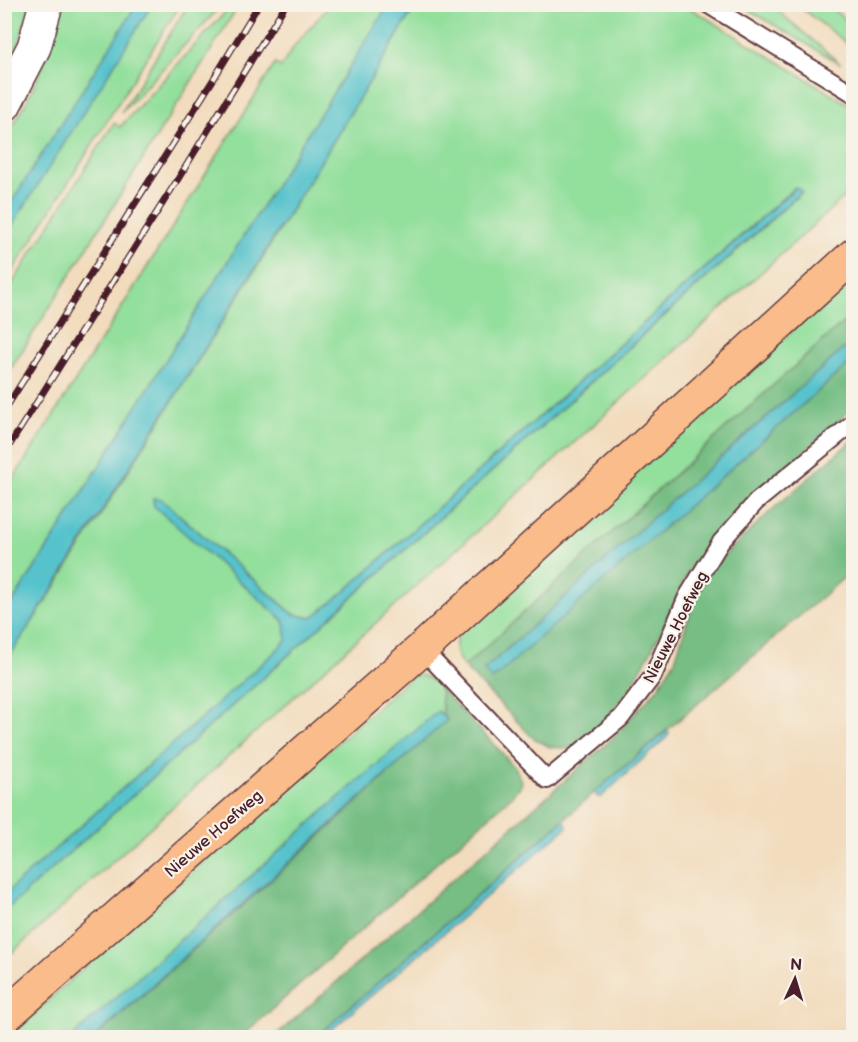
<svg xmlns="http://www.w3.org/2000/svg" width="858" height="1042" font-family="'Balsamiq Sans',sans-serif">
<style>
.green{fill:#93df9c;stroke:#6e7f64;stroke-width:1.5}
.forest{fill:#76be84;stroke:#606e58;stroke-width:1.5}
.water{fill:#56c3cc;stroke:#50717c;stroke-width:1.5}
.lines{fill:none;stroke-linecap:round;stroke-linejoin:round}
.service-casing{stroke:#633b41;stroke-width:20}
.tertiary-casing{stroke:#633b41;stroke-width:36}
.primary-casing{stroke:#633b41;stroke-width:36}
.service{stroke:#fff;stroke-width:16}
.tertiary{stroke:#fff;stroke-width:33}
.primary{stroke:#f9bc8a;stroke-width:33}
.rail-casing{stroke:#4a1f2b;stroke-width:7}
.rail{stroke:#f7f3e8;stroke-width:4.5;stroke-dasharray:14;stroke-linecap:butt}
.labels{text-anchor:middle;stroke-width:4.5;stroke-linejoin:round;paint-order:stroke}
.street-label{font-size:16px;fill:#4a1f2b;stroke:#f7f3e8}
</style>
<rect width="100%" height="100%" fill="#f7f3e8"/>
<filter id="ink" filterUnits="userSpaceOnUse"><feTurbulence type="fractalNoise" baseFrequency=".0167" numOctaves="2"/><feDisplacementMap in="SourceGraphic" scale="12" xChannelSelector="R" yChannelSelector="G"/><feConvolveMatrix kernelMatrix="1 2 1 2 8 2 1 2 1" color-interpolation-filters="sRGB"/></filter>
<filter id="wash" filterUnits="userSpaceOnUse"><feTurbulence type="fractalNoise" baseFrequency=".008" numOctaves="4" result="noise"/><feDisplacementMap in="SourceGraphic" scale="24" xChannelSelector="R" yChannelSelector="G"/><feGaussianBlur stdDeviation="1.35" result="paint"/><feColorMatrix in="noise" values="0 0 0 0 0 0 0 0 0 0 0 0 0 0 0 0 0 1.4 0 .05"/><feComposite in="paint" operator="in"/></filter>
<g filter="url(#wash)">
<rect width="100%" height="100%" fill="#f2dcbd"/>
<g class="green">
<polygon points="5,5 30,5 20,40 5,73"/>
<polygon points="62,5 180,5 5,283 4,140 25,105 42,68 54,36"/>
<polygon points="188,5 222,5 121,113"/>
<polygon points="232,5 239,5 84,253 5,378 5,295 114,123 120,127"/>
<polygon points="330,5 389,5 56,535 5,614 5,492 86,364 275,64 281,67 295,45"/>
<polygon points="416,5 685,5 853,107 853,189 389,611 5,959 5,911 802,192 795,187 344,592 312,618 293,614 161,499 153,498 154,506 284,621 287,639 275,652 5,894 5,663 54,589 189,375 260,262"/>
<polygon points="740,5 771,5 841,64"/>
<polygon points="797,5 827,5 853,25 853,48"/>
<path d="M853 276V314L768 390 464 667C454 653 453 648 459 632Z"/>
<path d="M420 675C444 682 441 694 443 716L438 712 328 807 72 1037 9 1038 57 992 412 676Z"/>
</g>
<g class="forest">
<polygon points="853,314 853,341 670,502 484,670 493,679 853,360 853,408 746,503 710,539 688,572 664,626 645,662 626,695 603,722 577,746 566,748 550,747 533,738 464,667 768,390"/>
<polygon points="853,440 853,570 595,792 316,1037 273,1038 613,738 657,689 675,660 700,581 715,564 772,510"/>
<polygon points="440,688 502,753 515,768 521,781 521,784 512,796 241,1037 95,1038 339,819 447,719 443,716"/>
</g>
<g class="water">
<polygon points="137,4 152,5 5,237 5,212"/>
<path d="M389 4 416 5C320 164 223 322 122 479 83 541 45 602 5 663V614L56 535Z"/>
<polygon points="796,187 802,191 5,911 5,894 275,652 287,639 284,621 154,506 153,498 161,499 293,614 312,618 344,592"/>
<polygon points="853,341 853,360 500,673 492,680 484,670 670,502"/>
<polygon points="438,711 447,720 95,1037 72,1037 328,807"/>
<polygon points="668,731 669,733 667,737 601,797 598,797 596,795 595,792 666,732"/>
<polygon points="563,821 566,822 567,827 323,1037 316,1037"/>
</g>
</g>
<g filter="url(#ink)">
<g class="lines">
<g class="service-casing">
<g id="service">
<polyline points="707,4 854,94"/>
<polyline points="422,649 547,780 621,718 653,676 687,597 720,543 756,502 854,422"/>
</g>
</g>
<g class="tertiary-casing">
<polyline id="tertiary" points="4,105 34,47 46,4"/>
</g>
<g class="primary-casing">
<polyline id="primary" points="4,1017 422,649 854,255"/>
</g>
<use href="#service" class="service"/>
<use href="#tertiary" class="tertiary"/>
<use href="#primary" class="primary"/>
<g class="rail-casing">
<g id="rail">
<polyline points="4,411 213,80 259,4"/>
<polyline points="4,454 178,179 286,4"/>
</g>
</g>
<use href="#rail" class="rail"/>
</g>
</g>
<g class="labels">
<g class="street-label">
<text transform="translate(675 627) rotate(-63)" y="6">Nieuwe Hoefweg</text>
<text transform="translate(213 833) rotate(-41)" y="6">Nieuwe Hoefweg</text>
</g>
</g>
<rect width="858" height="1042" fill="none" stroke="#f7f3e8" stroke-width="24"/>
<g transform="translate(795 979) rotate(4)" stroke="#f7f3e8" stroke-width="4.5" paint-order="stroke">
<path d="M0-4.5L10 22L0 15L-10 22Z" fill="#4a1f2b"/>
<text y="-9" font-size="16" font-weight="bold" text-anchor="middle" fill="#4a1f2b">N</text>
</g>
</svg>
